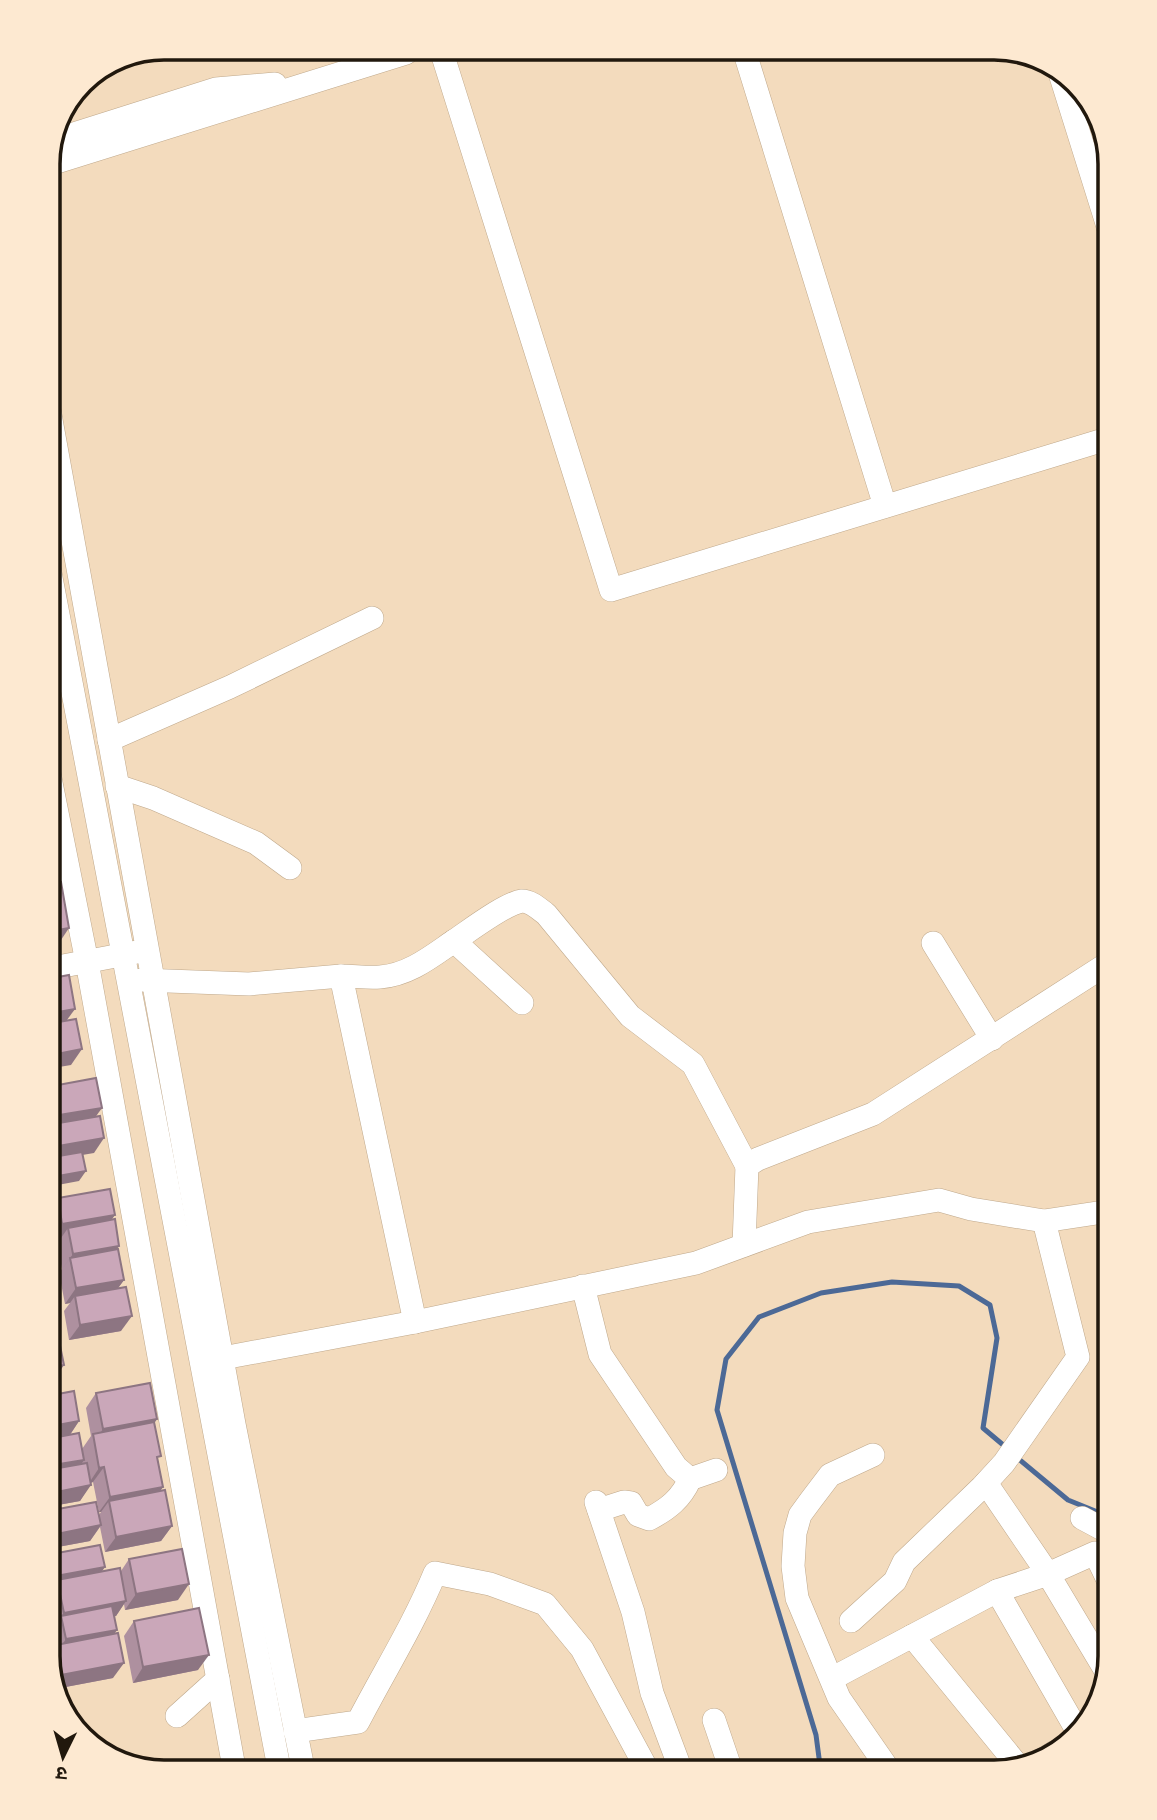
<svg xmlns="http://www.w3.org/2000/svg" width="1157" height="1820" font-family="'Playfair Display','Noto Sans Devanagari',serif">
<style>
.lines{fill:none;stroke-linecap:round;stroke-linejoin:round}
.stream{stroke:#4c6996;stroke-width:5}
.minor-casing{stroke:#bfa88b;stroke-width:24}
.minor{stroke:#fff;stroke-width:23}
.wall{fill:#ae909f}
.shaded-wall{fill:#8d7582}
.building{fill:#caa7b9;stroke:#8d7582;stroke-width:2}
.rim{fill:none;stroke:#21180d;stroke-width:3.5}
</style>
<rect width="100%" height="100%" fill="#f3dbbd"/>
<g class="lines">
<g class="stream">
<polyline points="1015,1456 1068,1500 1110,1517"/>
<polyline points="821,1773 816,1735 717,1410 726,1359 759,1317 821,1293 892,1282 959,1286 990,1305 997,1338 983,1428 1008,1449"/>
</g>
<g class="minor-casing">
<g id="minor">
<polyline points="744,50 885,506"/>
<polyline points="442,53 611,590 1110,438"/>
<polyline points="1058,67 1110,233"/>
<polyline points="55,140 216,89 275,84"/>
<polyline points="47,165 406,53"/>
<polyline points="47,398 234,1424 304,1773"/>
<polyline points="47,557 280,1773"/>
<polyline points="109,740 230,687 372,618"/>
<polyline points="47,763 87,962 235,1773"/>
<polyline points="117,786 153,798 256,843 290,868"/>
<path d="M454 941C469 931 506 903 522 901 531 901 539 909 546 914L630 1016 693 1064 747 1166"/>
<polyline points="933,943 992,1039"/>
<polyline points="47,969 137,952"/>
<path d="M341 976C354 976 367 978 380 977 409 975 432 956 454 941L522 1003"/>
<polyline points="141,980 249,984 341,976 415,1322"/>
<polyline points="744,1245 747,1166 758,1159 873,1114 1110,962"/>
<polyline points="583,1286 600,1354 676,1467 690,1479 716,1470"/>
<polyline points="207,1361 415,1322 696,1263 808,1222 939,1200 971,1209 1044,1221 1110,1211"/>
<polyline points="873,1455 830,1475 811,1500 800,1515 795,1533 793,1566 797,1598 839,1698 891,1773"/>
<polyline points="986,1483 1048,1574 1106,1671"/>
<polyline points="596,1502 633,1612 652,1693 682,1773"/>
<path d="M599 1510 624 1502 631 1503 638 1515 649 1519C668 1509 681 1499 690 1479"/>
<polyline points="1082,1518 1110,1533"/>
<polyline points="851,1621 895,1581 904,1562 982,1487 1004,1463 1078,1357 1044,1221"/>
<polyline points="912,1636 1019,1767"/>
<polyline points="833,1678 997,1591"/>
<polyline points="177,1716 218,1679"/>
<polyline points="714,1720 732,1773"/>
<path d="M295 1731 358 1722C384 1672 414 1624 435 1573L490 1584 545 1604 582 1649 649 1773"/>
<polyline points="1078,1732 997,1591 1048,1574 1095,1553 1110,1584"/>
<polyline points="1037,1763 1055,1752"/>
</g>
</g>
<use href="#minor" class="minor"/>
</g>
<g class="wall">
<polygon points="58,1198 111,1220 124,1280 118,1288 121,1331 69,1340 64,1311 70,1303 65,1304 59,1273 62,1269 57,1243 61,1238 52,1239 47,1215 47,1213"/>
<polygon points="96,1393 157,1419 154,1423 158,1460 163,1487 160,1491 172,1526 161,1541 105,1552 100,1527 90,1541 47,1549 47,1511 99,1515 101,1512 99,1512 93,1482 91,1483 80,1501 47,1507 47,1396 79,1421 70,1435 82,1449 91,1436 86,1408"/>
<polygon points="52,1554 102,1571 121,1571 129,1559 178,1600 125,1610 124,1604 116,1616 114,1616 113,1678 55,1689 47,1657 54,1648 51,1631 53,1628 47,1598 47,1594 53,1586 49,1586 47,1578 47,1561"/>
<polygon points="134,1621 198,1670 133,1683 124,1636"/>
</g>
<g class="shaded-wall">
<polygon points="58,863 47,878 47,865"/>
<polygon points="69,928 59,943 47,945 47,932"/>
<polygon points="75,1009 64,1024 47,1027 47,1014"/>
<polygon points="82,1049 71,1065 47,1069 47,1056"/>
<polygon points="102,1108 91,1123 47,1131 47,1117"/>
<polygon points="104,1138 94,1153 47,1161 47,1148"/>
<polygon points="86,1171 79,1181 47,1187 47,1178"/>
<polygon points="115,1215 104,1230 68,1228 61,1238 52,1239 62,1224"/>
<polygon points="119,1246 109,1261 70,1258 62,1269 73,1254"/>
<polygon points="124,1280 113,1295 75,1296 70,1303 65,1304 76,1288"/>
<polygon points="59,1300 49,1315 47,1315 47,1302"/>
<polygon points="132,1316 121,1331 69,1340 80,1325"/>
<polygon points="58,1331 47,1346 47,1333"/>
<polygon points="64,1365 53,1381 47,1382 47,1368"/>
<polygon points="157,1419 147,1434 94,1443 103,1429"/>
<polygon points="79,1421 69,1436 47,1440 47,1427"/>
<polygon points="84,1460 74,1475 47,1480 47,1466"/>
<polygon points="104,1467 93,1482 89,1483 99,1468"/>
<polygon points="91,1485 80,1501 47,1507 47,1494"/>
<polygon points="163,1487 152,1502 109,1501 101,1512 99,1512 110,1497"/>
<polygon points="101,1525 90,1541 47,1549 47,1536"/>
<polygon points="172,1526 161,1541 105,1552 116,1537"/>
<polygon points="105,1567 98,1577 57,1580 53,1586 49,1586 56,1576"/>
<polygon points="189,1584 178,1600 125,1610 136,1594"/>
<polygon points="126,1601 116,1616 63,1626 61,1616 64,1613"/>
<polygon points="117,1630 106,1645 57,1652 66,1639"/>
<polygon points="209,1655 198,1670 133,1683 143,1667"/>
<polygon points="124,1663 113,1678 55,1689 54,1685 61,1675"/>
</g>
<g class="building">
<polygon points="50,822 58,863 47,865 47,823"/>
<polygon points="61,882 69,928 47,932 47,885"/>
<polygon points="69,975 75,1009 47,1014 47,979"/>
<polygon points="76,1019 82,1049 47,1056 47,1024"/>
<polygon points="96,1078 102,1108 47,1117 47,1087"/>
<polygon points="100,1116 104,1138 47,1148 47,1125"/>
<polygon points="82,1152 86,1171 47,1178 47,1158"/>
<polygon points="110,1189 115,1215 62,1224 58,1198"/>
<polygon points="115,1219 119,1246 73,1254 68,1228"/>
<polygon points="47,1235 52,1259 47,1260"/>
<polygon points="118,1249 124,1280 76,1288 70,1258"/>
<polygon points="53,1263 59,1300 47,1302 47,1264"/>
<polygon points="126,1287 132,1316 80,1325 75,1296"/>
<polygon points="53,1303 58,1331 47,1333 47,1304"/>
<polygon points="58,1336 64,1365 47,1368 47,1338"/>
<polygon points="150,1383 157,1419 103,1429 96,1393"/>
<polygon points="74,1391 79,1421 47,1427 47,1396"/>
<polygon points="154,1422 161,1456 157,1457 163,1487 110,1497 104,1467 99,1468 93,1434"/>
<polygon points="79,1433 84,1460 47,1466 47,1439"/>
<polygon points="87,1463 91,1485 47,1494 47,1470"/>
<polygon points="165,1490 172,1526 116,1537 109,1501"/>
<polygon points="96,1502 101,1525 47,1536 47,1511"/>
<polygon points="100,1545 105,1567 56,1576 52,1554"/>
<polygon points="182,1549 189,1584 136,1594 129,1559"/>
<polygon points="120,1568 126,1601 64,1613 57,1580"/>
<polygon points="112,1606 117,1630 66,1639 61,1616"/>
<polygon points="199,1608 209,1655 143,1667 134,1621"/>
<polygon points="118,1633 124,1663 61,1675 56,1645"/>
</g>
<path d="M0 0H1157V1820H0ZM164 60H994A104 104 0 0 1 1098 164V1656A104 104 0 0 1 994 1760H164A104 104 0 0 1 60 1656V164A104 104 0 0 1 164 60Z" fill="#fde9d1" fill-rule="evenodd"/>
<path class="rim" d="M164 60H994A104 104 0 0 1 1098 164V1656A104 104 0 0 1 994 1760H164A104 104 0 0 1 60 1656V164A104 104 0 0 1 164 60Z"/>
<g transform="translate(63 1757) rotate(185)" stroke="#fde9d1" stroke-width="5" paint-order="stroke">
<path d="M0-5L12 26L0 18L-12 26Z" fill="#21180d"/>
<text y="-10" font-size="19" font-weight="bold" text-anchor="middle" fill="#21180d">उ</text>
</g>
</svg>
